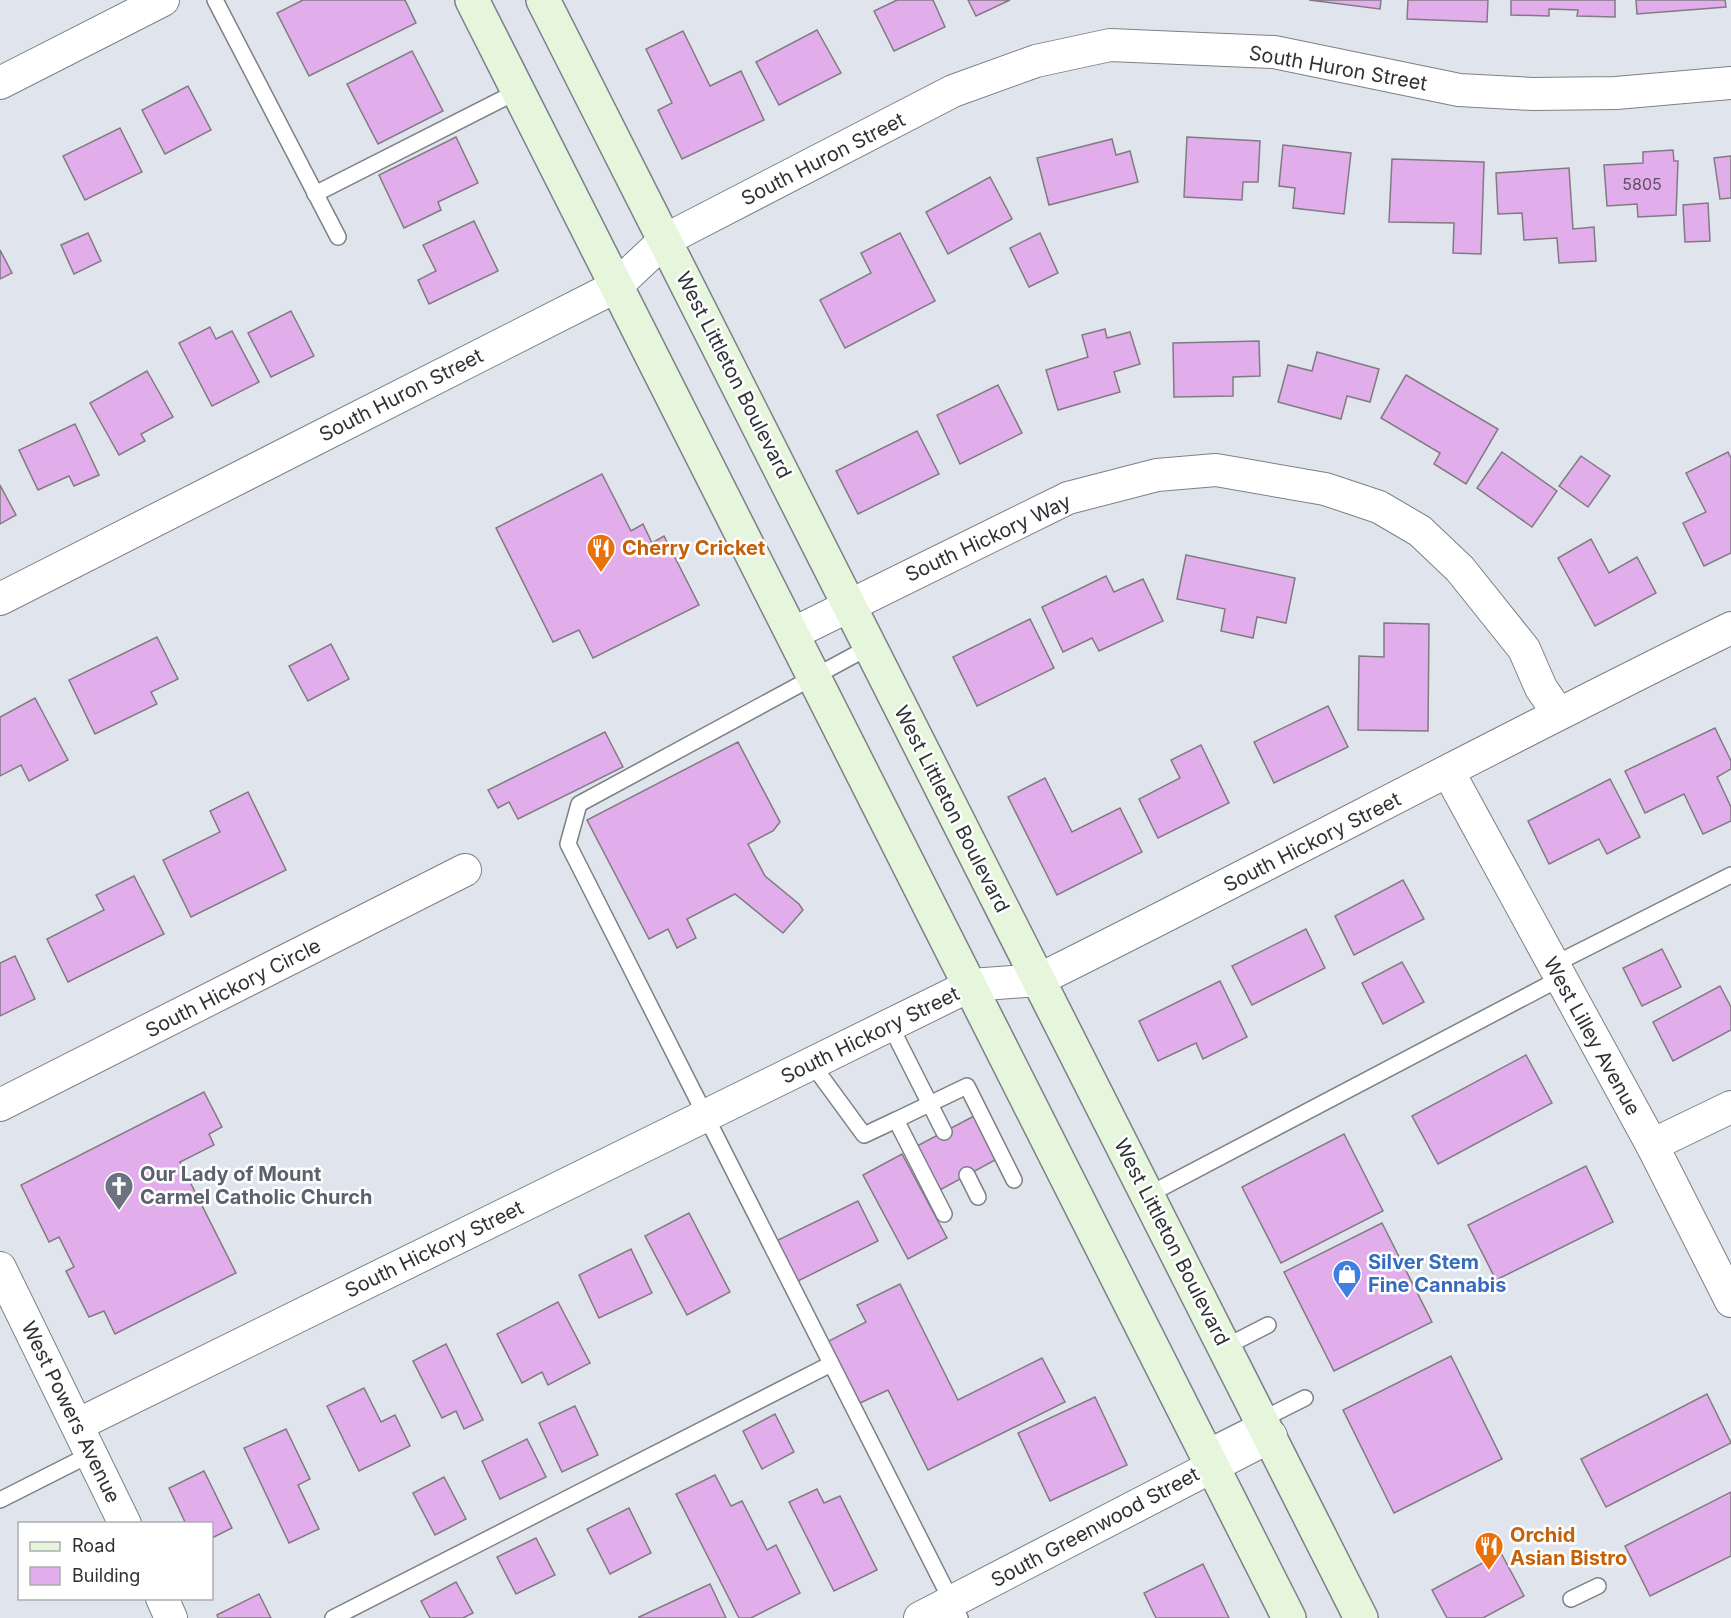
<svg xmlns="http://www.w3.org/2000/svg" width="1731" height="1618" font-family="Inter,sans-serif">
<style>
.building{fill:#e2adeb;stroke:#817b81;stroke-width:1.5}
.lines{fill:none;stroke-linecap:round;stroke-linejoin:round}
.service-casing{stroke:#7c8087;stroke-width:18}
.minor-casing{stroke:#7c8087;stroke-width:34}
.secondary-casing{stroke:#7c8087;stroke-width:36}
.service{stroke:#fff;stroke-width:15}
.minor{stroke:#fff;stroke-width:32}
.secondary{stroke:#e5f6dc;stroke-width:33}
.labels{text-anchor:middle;stroke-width:5;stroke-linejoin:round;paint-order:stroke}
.number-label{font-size:16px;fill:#5c5062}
.street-label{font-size:20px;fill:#2f3134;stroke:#fff}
.food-label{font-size:20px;font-weight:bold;fill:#c56008;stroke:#fff;text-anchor:start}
.worship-label{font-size:20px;font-weight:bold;fill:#5b616d;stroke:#fff;text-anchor:start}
.shop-label{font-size:20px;font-weight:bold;fill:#366cbe;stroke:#fff;text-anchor:start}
</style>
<rect width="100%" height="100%" fill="#e0e5ed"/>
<g class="building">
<polygon points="303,0 405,0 416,23 309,76 277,13"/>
<polygon points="897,0 933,0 945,27 894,51 874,11"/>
<polygon points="968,0 1010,0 976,16"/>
<polygon points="1309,0 1381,0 1380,9"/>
<polygon points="1408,0 1488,0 1487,22 1407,19"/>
<polygon points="1511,0 1615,0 1615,17 1577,16 1578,10 1549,9 1549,16 1511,15"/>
<polygon points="1636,0 1725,0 1726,7 1637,14"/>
<polygon points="817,30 841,73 779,105 756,62"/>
<polygon points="683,31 710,86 741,71 764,120 682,159 658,110 672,103 646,49"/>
<polygon points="412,51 443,111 378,144 347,84"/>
<polygon points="188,86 211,130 165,154 142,110"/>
<polygon points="120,128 142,172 85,200 63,156"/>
<polygon points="456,137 478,183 438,202 441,210 404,228 379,175"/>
<polygon points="1187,137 1260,141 1258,182 1243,182 1242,200 1184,197"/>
<polygon points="1112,139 1116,155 1130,151 1138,182 1049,205 1037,158"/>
<polygon points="1283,145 1351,153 1344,214 1293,208 1295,188 1279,186"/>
<polygon points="1673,150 1674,161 1678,161 1676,215 1638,217 1637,204 1607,206 1604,165 1643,163 1643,152"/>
<polygon points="1731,156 1731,198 1720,199 1714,158"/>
<polygon points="1392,159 1484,162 1481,254 1453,253 1454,223 1389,222"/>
<polygon points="1569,168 1573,229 1594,227 1596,261 1559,263 1557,238 1524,240 1522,213 1498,214 1496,173"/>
<polygon points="990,177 1012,219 948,254 926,212"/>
<polygon points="1708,203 1710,241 1685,242 1683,205"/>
<polygon points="474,221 498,271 429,304 418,280 436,271 423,245"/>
<polygon points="88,233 101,261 74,274 61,245"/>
<polygon points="900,233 935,301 845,348 820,300 871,273 861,253"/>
<polygon points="1040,233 1058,273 1029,287 1010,248"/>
<polygon points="0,250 12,273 0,279"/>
<polygon points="291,311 314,356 271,377 248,333"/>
<polygon points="210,327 216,339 232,331 259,382 212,406 179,343"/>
<polygon points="1105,329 1107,338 1130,332 1140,364 1114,372 1120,392 1058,410 1046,370 1088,357 1082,335"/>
<polygon points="1259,341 1260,376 1233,377 1233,396 1174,397 1173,343"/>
<polygon points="1317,352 1379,369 1370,402 1347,396 1341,419 1278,402 1288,365 1312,371"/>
<polygon points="147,371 173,417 141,434 145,441 119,455 90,403"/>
<polygon points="1406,375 1498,429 1466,484 1434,464 1440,453 1381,418"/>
<polygon points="998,385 1022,433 960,464 937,415"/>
<polygon points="75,424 99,475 74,486 69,476 38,490 19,450"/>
<polygon points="917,431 939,474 858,514 836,471"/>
<polygon points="1502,452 1557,491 1532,527 1477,488"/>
<polygon points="1728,452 1731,458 1731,553 1704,566 1683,523 1706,512 1686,473"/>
<polygon points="1581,456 1610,476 1588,507 1559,486"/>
<polygon points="602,474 631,531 643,524 652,543 664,536 699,605 593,658 579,630 553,642 496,528"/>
<polygon points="0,485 16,515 0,524"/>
<polygon points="1591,539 1609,573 1637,557 1656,593 1595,626 1558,558"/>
<polygon points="1186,555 1295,578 1286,623 1257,617 1253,638 1221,631 1225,609 1177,599"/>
<polygon points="1106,576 1114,592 1143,579 1163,621 1099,651 1092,638 1063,652 1042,607"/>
<polygon points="1030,619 1054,668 977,706 953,657"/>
<polygon points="1384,623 1429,624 1428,731 1358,730 1359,656 1384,657"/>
<polygon points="157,637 178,679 151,692 157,704 95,734 69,680"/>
<polygon points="331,644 349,679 308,701 289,666"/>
<polygon points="35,698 68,760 29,781 21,765 0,776 0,717"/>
<polygon points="1328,706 1348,747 1274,783 1254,742"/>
<polygon points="1715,728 1731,761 1731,769 1717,777 1731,807 1731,821 1703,834 1684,794 1645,813 1625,771"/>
<polygon points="605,732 623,767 518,819 509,802 498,808 488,790"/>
<polygon points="738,742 780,822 773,831 748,844 765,876 799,904 803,910 783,933 735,894 687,919 696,938 677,948 668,929 649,939 587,820"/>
<polygon points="1201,745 1229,803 1158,838 1139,799 1180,778 1171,760"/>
<polygon points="1045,778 1072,832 1120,808 1142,852 1057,895 1008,797"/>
<polygon points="1610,779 1640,837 1607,854 1599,839 1549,864 1528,821"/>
<polygon points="248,792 286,870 191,917 163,860 220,832 210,811"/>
<polygon points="134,876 164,934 68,982 47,939 104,910 96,895"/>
<polygon points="1403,880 1424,919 1354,955 1335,916"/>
<polygon points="1306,929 1325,968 1252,1005 1232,966"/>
<polygon points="1662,949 1681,987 1642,1006 1623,968"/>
<polygon points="15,956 35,999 0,1016 0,963"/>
<polygon points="1402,962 1424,1002 1383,1024 1362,983"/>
<polygon points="1220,981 1247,1037 1203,1059 1196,1043 1158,1061 1139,1021"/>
<polygon points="1720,986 1731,1007 1731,1030 1673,1061 1653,1022"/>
<polygon points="1526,1055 1552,1103 1438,1164 1412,1116"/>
<polygon points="204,1092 222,1127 209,1134 214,1145 180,1162 236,1273 115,1334 104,1311 89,1317 66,1271 74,1267 59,1237 49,1242 21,1185"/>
<polygon points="974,1116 997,1159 938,1191 915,1147"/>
<polygon points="1344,1134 1383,1211 1281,1263 1242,1187"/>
<polygon points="902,1154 947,1238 908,1259 863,1175"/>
<polygon points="1586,1166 1613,1222 1496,1280 1468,1225"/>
<polygon points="858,1201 878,1241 796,1282 776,1241"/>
<polygon points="689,1213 730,1292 687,1315 645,1236"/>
<polygon points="1382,1223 1432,1322 1334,1371 1284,1272"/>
<polygon points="631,1249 652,1293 599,1318 579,1275"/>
<polygon points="900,1284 958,1400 1042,1358 1065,1402 928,1470 888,1390 858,1404 827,1342 866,1322 857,1305"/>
<polygon points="558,1302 590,1363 548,1385 542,1372 522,1383 497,1334"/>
<polygon points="446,1344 483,1420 464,1429 456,1411 442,1418 413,1361"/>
<polygon points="1451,1356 1502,1459 1394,1513 1343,1410"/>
<polygon points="364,1388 381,1422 395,1415 410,1446 359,1471 327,1406"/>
<polygon points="1707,1394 1731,1443 1606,1507 1581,1459"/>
<polygon points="1095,1397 1127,1465 1050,1501 1018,1433"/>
<polygon points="575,1406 598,1455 562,1472 539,1423"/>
<polygon points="775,1414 794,1452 762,1469 743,1431"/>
<polygon points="286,1429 310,1479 298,1485 319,1529 289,1543 244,1448"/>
<polygon points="527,1439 546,1477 500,1499 482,1461"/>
<polygon points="204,1471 232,1528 212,1538 212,1524 186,1524 169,1488"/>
<polygon points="715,1475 731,1506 742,1501 767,1550 776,1545 800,1593 751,1618 739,1618 676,1494"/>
<polygon points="444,1477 466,1519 435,1535 413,1493"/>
<polygon points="817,1489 824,1503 840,1496 877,1570 834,1591 789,1502"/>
<polygon points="1731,1492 1731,1556 1650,1596 1625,1546"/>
<polygon points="629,1508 651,1553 610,1574 587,1529"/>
<polygon points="536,1538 555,1575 516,1594 497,1557"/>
<polygon points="1501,1553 1524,1596 1483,1618 1447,1618 1432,1590"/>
<polygon points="1203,1564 1229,1618 1156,1618 1144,1593"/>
<polygon points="456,1582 473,1613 463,1618 430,1618 421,1601"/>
<polygon points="710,1584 726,1618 639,1618 639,1617"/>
<polygon points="259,1594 271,1618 218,1618 217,1615"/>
</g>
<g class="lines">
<g class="service-casing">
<g id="service">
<polyline points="215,0 338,237"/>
<polyline points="315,194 518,91"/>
<polyline points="871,646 579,804 568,844 960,1618"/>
<polyline points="1553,965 1731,875"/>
<polyline points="890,1025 944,1132"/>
<polyline points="812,1064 864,1135 896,1120"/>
<polyline points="967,1175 978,1197"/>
<polyline points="1148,1195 1561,978"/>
<polyline points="944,1214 896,1120 967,1086 1014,1180"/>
<polyline points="1225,1347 1268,1325"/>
<polyline points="1203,1449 1305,1398"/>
<polyline points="0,1500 91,1454"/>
<polyline points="1571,1599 1598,1586"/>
<polyline points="333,1618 831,1364"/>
</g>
</g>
<g class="minor-casing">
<g id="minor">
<polyline points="0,83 163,0"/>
<polyline points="0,599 615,287 665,240 953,91 1036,61 1110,45 1274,52 1459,90 1533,94 1616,93 1731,83"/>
<polyline points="792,634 1068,498 1157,475 1216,470 1325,489 1379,507 1420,531 1460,569 1524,649 1541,688 1558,713"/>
<polyline points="1449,773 1652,1145 1731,1301"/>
<polyline points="0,1105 465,870"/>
<polyline points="1652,1145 1731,1107"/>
<polyline points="0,1268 125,1524"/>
<path d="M77 1425 971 985 1038 980C1270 865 1498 742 1731 628"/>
<polyline points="162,1598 171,1618"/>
<polyline points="920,1618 1271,1436"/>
</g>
</g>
<g class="secondary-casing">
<g id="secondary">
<polyline points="472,0 1289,1618"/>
<polyline points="543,0 1361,1618"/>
</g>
</g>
<use href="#service" class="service"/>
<use href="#minor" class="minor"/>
<use href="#secondary" class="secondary"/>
</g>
<defs>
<g id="restaurant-pin" transform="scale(1.5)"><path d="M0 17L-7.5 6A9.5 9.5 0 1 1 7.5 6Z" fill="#e8710a" stroke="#fff"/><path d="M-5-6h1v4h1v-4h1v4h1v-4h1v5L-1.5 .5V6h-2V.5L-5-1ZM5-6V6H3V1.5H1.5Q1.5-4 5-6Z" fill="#fff"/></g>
<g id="church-pin" transform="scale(1.5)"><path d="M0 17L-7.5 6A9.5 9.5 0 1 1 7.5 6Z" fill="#6b7280" stroke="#fff"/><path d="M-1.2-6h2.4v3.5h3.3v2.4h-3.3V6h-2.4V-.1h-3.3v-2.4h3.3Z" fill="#fff"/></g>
<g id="shop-pin" transform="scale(1.5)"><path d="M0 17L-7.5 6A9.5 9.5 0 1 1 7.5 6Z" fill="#3f7fe0" stroke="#fff"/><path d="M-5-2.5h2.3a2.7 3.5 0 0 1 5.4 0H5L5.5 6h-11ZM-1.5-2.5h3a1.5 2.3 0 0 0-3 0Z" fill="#fff"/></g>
</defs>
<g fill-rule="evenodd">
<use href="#restaurant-pin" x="601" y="548"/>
<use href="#church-pin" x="119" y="1186"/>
<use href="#shop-pin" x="1347" y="1274"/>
<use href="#restaurant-pin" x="1489" y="1546"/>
</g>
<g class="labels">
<g class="number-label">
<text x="1642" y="190">5805</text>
</g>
<g class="street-label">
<text transform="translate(1338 68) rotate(10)" y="7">South Huron Street</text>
<text transform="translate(823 159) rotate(-27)" y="7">South Huron Street</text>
<text transform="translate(734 375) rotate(63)" y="7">West Littleton Boulevard</text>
<text transform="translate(401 395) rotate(-27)" y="7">South Huron Street</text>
<text transform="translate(988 538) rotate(-25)" y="7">South Hickory Way</text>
<text transform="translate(952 809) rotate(63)" y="7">West Littleton Boulevard</text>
<text transform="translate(1312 842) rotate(-27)" y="7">South Hickory Street</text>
<text transform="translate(233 988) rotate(-27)" y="7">South Hickory Circle</text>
<text transform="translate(870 1035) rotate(-26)" y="7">South Hickory Street</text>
<text transform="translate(1592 1036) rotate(61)" y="7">West Lilley Avenue</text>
<text transform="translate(1172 1242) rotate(63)" y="7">West Littleton Boulevard</text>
<text transform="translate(434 1249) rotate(-26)" y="7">South Hickory Street</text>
<text transform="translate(71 1412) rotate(64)" y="7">West Powers Avenue</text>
<text transform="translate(1095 1527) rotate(-28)" y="7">South Greenwood Street</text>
</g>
<g class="food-label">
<text x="622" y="555">Cherry Cricket</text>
<text x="1510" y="1542">Orchid<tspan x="1510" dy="23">Asian Bistro</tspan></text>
</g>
<g class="worship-label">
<text x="140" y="1181">Our Lady of Mount<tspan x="140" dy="23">Carmel Catholic Church</tspan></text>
</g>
<g class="shop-label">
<text x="1368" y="1269">Silver Stem<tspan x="1368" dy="23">Fine Cannabis</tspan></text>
</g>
</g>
<rect x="18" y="1522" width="195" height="78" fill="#ffffff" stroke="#acadae" stroke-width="1.5"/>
<rect x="30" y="1542" width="30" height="9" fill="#e5f6dc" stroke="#acadae" stroke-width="1.5"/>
<text x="72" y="1552" font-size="18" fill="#2f3134">Road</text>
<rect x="30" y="1567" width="30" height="18" fill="#e2adeb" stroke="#acadae" stroke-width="1.5"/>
<text x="72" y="1582" font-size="18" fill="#2f3134">Building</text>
</svg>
